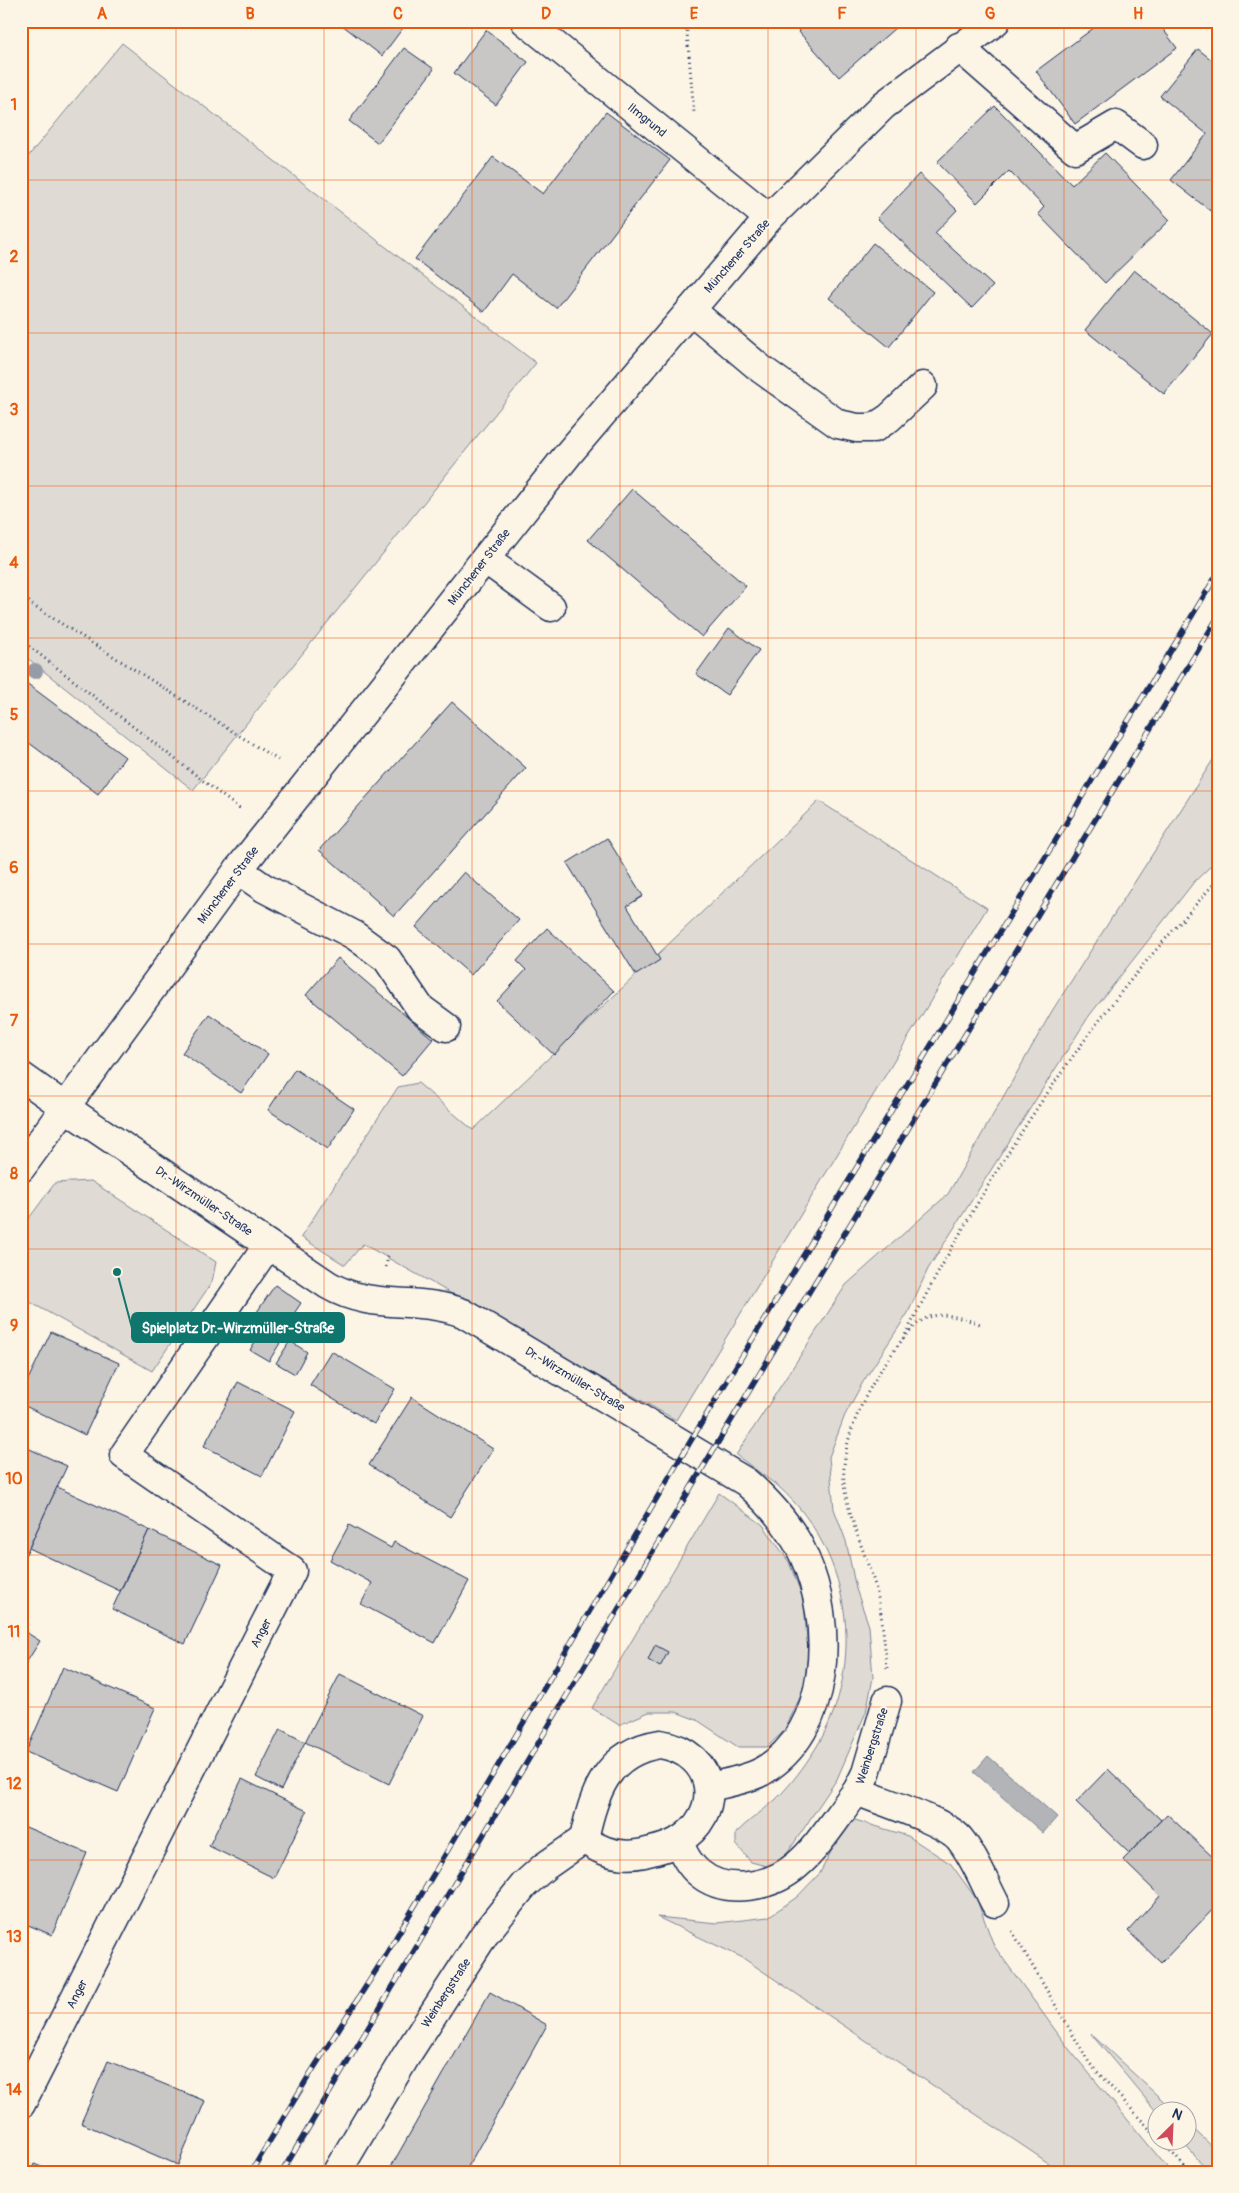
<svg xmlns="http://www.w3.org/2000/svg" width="1239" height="2193" font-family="Pangolin,sans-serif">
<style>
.green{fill:#dfdbd4;stroke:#7d8599}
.water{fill:#b2b4b8;stroke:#767f94}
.building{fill:#c8c7c6;stroke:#1b2f5e}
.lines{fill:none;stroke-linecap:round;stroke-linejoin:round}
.minor-casing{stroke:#1b2f5e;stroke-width:31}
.major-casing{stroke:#1b2f5e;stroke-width:31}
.path{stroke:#1b2f5e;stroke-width:3;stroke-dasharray:1 4;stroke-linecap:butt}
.minor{stroke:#fcf5e5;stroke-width:28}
.major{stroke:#fcf5e5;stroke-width:28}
.rail-casing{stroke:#1b2f5e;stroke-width:5.5}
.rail{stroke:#fcf5e5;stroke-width:4;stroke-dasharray:11;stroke-linecap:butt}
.tree{fill:#969ba8}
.grid{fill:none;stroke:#e8590c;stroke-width:1;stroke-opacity:0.55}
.labels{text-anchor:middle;stroke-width:4.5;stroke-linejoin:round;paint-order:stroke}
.street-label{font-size:12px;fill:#1b2f5e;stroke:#fcf5e5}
.leader{fill:none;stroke:#0f766e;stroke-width:2}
.callout-dot{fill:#0f766e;stroke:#fcf5e5;stroke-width:2}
.callout{fill:#0f766e;stroke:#0f766e;stroke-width:2}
.callout-label{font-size:14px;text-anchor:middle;font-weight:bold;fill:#fff}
.neatline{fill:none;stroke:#e8590c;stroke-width:2}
.grid-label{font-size:16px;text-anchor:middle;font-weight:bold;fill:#e8590c}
</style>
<rect width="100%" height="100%" fill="#fcf5e5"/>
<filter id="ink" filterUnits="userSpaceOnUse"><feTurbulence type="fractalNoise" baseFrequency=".02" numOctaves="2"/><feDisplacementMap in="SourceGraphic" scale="10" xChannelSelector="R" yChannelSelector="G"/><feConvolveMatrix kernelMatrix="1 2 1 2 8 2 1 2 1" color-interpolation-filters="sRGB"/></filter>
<g filter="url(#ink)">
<g class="green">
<polygon points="122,43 536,363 193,790 21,653 21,165"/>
<path d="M1218 752V859L1194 882 1089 1016 928 1269 908 1313 863 1382 845 1415 829 1457 834 1509 846 1541 856 1589 869 1626 873 1678 866 1712 837 1779 782 1861 766 1866 751 1862 736 1844V1833C748 1821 761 1812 774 1801 787 1789 800 1772 810 1757 868 1674 855 1555 779 1487 765 1476 750 1466 736 1455L846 1285 948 1194 1052 1011Z"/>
<polygon points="819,801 987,908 676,1420 363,1244 345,1265 301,1237 398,1087 418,1083 473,1130"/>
<polygon points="91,1181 216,1262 212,1282 152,1371 21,1297 21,1229 55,1183"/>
<polygon points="719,1493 763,1525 789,1562 804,1601 808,1653 804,1689 784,1731 767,1747 738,1747 697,1720 676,1712 649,1712 619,1725 592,1708"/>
<polygon points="855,1820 908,1836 951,1864 977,1900 994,1946 1069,2049 1171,2172 1062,2172 743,1958 657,1917 717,1923 768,1917 797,1897 820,1873 840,1834"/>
<polygon points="1091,2034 1173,2110 1156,2111"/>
<polygon points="1187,2123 1218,2152 1218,2172 1210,2172 1181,2141 1186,2140"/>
</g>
<polygon class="water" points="988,1756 1057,1817 1043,1833 974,1772"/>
<g class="building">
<polygon points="337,21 408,21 382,56"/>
<polygon points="809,21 903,21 839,77 798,31"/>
<polygon points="1103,21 1157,21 1177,48 1075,124 1036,71"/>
<polygon points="486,30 528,62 496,105 454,73"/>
<polygon points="404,48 434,69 378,143 349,121"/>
<polygon points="1198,49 1218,65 1218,217 1171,180 1207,134 1160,96"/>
<polygon points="995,106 1072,185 1105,153 1170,220 1105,283 1038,214 1044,207 1009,171 977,203 937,162"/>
<polygon points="606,112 670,160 556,308 512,274 484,312 415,259 493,157 543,194"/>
<polygon points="919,174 957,210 935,233 993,286 972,308 877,218"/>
<polygon points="873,243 933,292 889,347 829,298"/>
<polygon points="1134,270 1213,334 1164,394 1085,330"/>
<polygon points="632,489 746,586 702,637 588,540"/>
<polygon points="729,628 759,650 727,695 696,674"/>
<polygon points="21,679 125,757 98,794 21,737"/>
<polygon points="452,702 526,768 394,916 319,850"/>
<polygon points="607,838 643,896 627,906 660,960 636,975 567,863"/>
<polygon points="21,848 26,851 21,859"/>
<polygon points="464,872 519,920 471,975 416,927"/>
<polygon points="547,928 614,991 554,1055 497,1001 526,970 517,961"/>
<polygon points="338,958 433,1039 402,1076 306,995"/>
<polygon points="209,1014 268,1054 241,1093 182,1053"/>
<polygon points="295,1069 354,1109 328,1149 268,1110"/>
<polygon points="275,1285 301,1303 276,1341 249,1324"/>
<polygon points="51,1332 119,1363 85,1435 21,1404 21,1394"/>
<polygon points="261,1332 280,1343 269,1361 250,1350"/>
<polygon points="290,1341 307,1352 295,1374 276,1363"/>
<polygon points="331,1351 395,1389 374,1424 310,1385"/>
<polygon points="238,1382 295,1411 262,1476 204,1446"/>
<polygon points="412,1397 493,1449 450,1517 369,1465"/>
<polygon points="21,1445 67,1466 26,1554 21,1552"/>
<polygon points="57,1487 149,1530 120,1591 29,1548"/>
<polygon points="349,1525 391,1548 394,1542 469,1581 435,1643 361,1604 372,1583 330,1560"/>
<polygon points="149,1530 222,1565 185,1644 112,1609"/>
<polygon points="21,1629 40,1641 21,1671"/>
<polygon points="655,1645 668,1652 660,1667 648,1660"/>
<polygon points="63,1667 155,1708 118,1792 26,1752"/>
<polygon points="340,1674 423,1716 389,1784 305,1742"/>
<polygon points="280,1729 305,1742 281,1790 256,1777"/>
<polygon points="1108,1769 1161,1820 1129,1853 1076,1802"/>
<polygon points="242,1779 307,1811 274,1878 209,1846"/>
<polygon points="1167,1814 1218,1862 1218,1904 1161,1963 1128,1931 1160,1896 1123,1860"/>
<polygon points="21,1825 87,1853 52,1935 21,1922"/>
<polygon points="490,1992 547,2025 465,2172 388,2172"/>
<polygon points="108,2061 205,2101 178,2165 81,2123"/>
<polygon points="34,2164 54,2172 31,2172"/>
</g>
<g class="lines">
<g class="minor-casing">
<g id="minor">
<polyline points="525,21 769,218"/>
<polyline points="959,47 1075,149 1116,125 1143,145"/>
<polyline points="691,310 761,369 838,424 857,428 874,428 889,418 923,386"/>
<polyline points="485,559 551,607"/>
<polyline points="238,870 264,888 354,935 387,959 420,1008 446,1027"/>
<path d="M21 1076 82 1119 328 1285C374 1312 416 1295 463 1313L746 1482C769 1502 792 1528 804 1556 834 1623 833 1731 761 1772 746 1780 725 1783 710 1787"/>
<path d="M660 1744C717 1753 725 1814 677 1842 667 1848 655 1850 644 1853 621 1858 602 1853 584 1839 594 1792 607 1752 660 1744Z"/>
<polyline points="857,1791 866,1773 887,1701"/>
<path d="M678 1842C684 1854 689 1865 699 1873 726 1896 772 1887 797 1865 819 1847 838 1814 857 1791 882 1802 942 1820 959 1838 974 1856 984 1882 995 1903"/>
<polyline points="21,2104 292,1571 124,1455 268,1245"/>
<polyline points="337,2172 406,2056 484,1935 524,1885 544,1867 584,1839"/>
</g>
</g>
<g class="major-casing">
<polyline id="major" points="21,1168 238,870 569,453 769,218 884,105 996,21"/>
</g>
<g class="path">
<polyline points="686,21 694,113"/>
<polyline points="21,595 35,607 278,760"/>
<polyline points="21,640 241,810"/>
<polyline points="386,1267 388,1256"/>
<path d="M903 1339C964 1220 1033 1105 1115 1000 1147 958 1184 919 1218 879"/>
<path d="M887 1668C884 1640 882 1609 874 1582 864 1551 851 1523 845 1491 837 1443 867 1388 894 1351 923 1310 935 1309 980 1324"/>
<polyline points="1012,1931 1090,2064 1156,2136"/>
<polyline points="1160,2140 1190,2172"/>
</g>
<use href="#minor" class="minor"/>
<use href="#major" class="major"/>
<g class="rail-casing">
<g id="rail">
<polyline points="251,2172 310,2074 382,1961 696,1432 1218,573"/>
<polyline points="282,2172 717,1444 1218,617"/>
</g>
</g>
<use href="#rail" class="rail"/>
</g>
<circle class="tree" cx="35" cy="671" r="8"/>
</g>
<path class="grid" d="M176 21V2172M324 21V2172M472 21V2172M620 21V2172M768 21V2172M916 21V2172M1064 21V2172M21 180H1218M21 333H1218M21 486H1218M21 638H1218M21 791H1218M21 944H1218M21 1096H1218M21 1249H1218M21 1402H1218M21 1555H1218M21 1707H1218M21 1860H1218M21 2013H1218"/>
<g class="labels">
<g class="street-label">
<text transform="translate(647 120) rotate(39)" y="4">Ilmgrund</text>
<text transform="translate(737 256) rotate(-49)" y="4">Münchener Straße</text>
<text transform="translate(479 567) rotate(-52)" y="4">Münchener Straße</text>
<text transform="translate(228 885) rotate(-53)" y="4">Münchener Straße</text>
<text transform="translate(204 1201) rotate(34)" y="4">Dr.-Wirzmüller-Straße</text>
<text transform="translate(575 1379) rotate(31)" y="4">Dr.-Wirzmüller-Straße</text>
<text transform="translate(261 1633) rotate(-63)" y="4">Anger</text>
<text transform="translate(872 1746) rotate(-72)" y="4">Weinbergstraße</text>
<text transform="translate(446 1993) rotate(-57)" y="4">Weinbergstraße</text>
<text transform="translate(77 1994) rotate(-63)" y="4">Anger</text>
</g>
</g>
<path class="leader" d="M117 1272L132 1328"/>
<circle class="callout-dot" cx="117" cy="1272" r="5"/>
<rect class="callout" x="132" y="1313" width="212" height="29" rx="5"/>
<g class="callout-label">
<text x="238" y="1333">Spielplatz Dr.-Wirzmüller-Straße</text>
</g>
<rect width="1239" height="2193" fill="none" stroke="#fcf5e5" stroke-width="55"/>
<g transform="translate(1172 2126) rotate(24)"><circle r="24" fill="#fcf5e5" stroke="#a2a6af"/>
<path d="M0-4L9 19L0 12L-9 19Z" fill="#d1495b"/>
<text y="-8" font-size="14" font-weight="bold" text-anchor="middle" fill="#1b2f5e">N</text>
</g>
<rect x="28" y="28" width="1184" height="2138" class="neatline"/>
<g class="grid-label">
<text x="102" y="19">A</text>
<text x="250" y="19">B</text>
<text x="398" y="19">C</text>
<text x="546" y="19">D</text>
<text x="694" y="19">E</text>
<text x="842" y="19">F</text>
<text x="990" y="19">G</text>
<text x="1138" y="19">H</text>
<text x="14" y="110">1</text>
<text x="14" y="262">2</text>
<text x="14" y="415">3</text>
<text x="14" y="568">4</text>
<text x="14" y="720">5</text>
<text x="14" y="873">6</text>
<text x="14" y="1026">7</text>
<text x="14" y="1179">8</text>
<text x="14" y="1331">9</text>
<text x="14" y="1484">10</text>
<text x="14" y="1637">11</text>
<text x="14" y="1789">12</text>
<text x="14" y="1942">13</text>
<text x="14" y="2095">14</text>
</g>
</svg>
